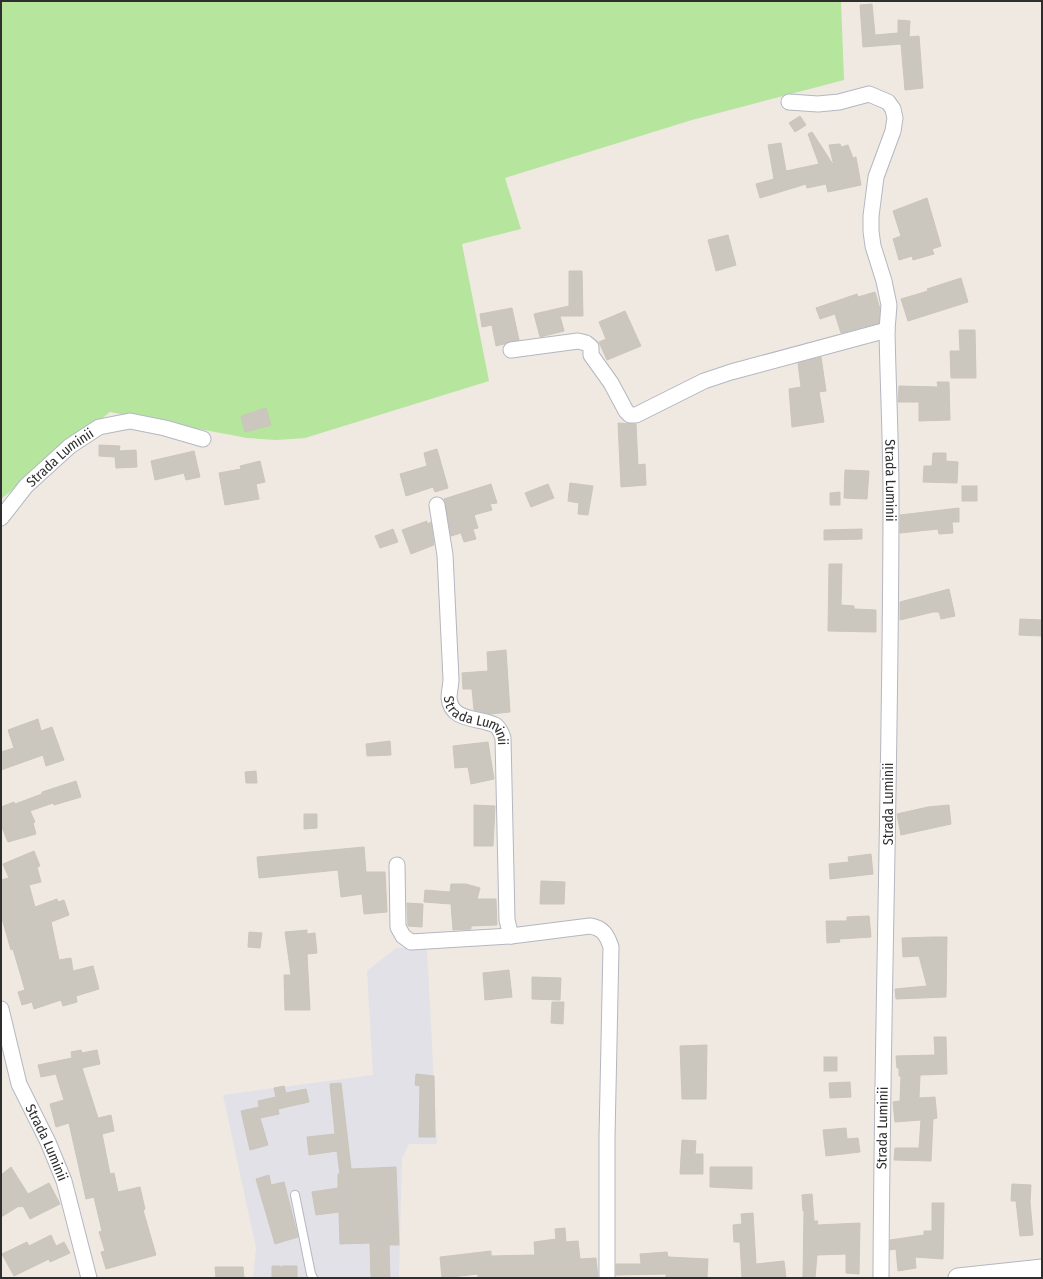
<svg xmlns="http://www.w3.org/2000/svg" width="1043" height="1279" font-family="'Fira Sans Condensed',sans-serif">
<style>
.industrial{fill:#e3e1e8}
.green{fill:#b6e59e}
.building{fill:#cbc7bf;stroke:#cbc5ba}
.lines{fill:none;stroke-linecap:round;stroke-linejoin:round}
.service-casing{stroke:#b4b7c1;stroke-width:10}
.minor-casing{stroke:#b4b7c1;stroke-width:17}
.tertiary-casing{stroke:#b4b7c1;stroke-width:21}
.service{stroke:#fff;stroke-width:8}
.minor{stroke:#fff;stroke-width:15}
.tertiary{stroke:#fff;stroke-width:19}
.labels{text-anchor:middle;stroke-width:3.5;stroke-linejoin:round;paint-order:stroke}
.street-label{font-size:14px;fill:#2e2e2e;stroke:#fff}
</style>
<rect width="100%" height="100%" fill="#efe9e1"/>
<polygon class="industrial" points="396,948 427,948 437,1144 409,1144 402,1159 399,1278 253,1278 256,1248 223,1095 373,1075 367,971"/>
<polygon class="green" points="1,1 841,1 844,80 692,120 505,178 521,229 462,244 489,381 305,438 276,440 247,438 110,412 1,499"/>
<g class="building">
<polygon points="872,4 875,35 898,33 898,20 910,21 909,37 919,36 923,88 905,90 901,44 863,47 860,5"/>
<polygon points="800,116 806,125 795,132 789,123"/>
<polygon points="812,132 834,166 829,145 840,144 841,147 848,145 853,158 856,157 861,185 828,192 826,184 807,188 806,184 760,198 756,184 774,179 768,145 781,143 786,171 819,164 808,134"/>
<polygon points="927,198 941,246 932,249 934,254 913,260 912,256 899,260 893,239 901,236 893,211"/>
<polygon points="728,235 736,265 716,271 708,240"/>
<polygon points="569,271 582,271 583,316 560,316 564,331 540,337 534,314 569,306"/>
<polygon points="961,278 968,302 908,321 901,299 928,291 927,289"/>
<polygon points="875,292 880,309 879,323 841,333 835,314 820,319 816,308 857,294 858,297"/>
<polygon points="512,308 519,340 496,346 492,325 482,327 480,314"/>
<polygon points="625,311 641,346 607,360 599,342 606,339 599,322"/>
<polygon points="959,330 975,330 976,378 951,378 950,351 960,351"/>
<polygon points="821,357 826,391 819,392 824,422 792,427 789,389 801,387 798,363"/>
<polygon points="937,382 949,382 950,420 919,421 919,402 898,402 899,386 938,387"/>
<polygon points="266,408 271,425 245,432 241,416"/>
<polygon points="618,423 636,424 638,465 645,464 646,485 621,487"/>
<polygon points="99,445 120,446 119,451 136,450 137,467 116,468 115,457 99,456"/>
<polygon points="437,449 448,488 435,492 433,487 406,496 400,474 427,466 424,453"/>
<polygon points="194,451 200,477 186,480 184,473 155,480 151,461"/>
<polygon points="933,453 946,453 946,461 958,462 957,483 923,482 924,466 932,466"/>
<polygon points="260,461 265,482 256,484 259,499 225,505 219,473 241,469 240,466"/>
<polygon points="845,470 869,471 867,499 844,498"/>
<polygon points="570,483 593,486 588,515 578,514 579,503 568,501"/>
<polygon points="491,484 497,503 490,504 492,510 474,515 478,528 473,529 476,539 464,542 461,533 451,536 444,499"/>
<polygon points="548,484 554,498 531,507 525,493"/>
<rect x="962" y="486" width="15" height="15"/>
<polygon points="840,492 840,505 830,505 830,493"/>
<polygon points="959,508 959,522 952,522 953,533 939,534 938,529 900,533 900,515"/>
<polygon points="427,521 427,524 431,522 434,545 411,554 402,530"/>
<polygon points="393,529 398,542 380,548 375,536"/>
<polygon points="862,529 862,539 824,540 824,530"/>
<polygon points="829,564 842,564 841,605 854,606 854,609 876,610 876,632 828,631"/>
<polygon points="949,589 955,616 941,619 939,612 933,612 900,620 900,602"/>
<polygon points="1020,619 1042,620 1042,636 1019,635"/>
<polygon points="506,650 510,712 491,714 474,710 472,689 463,689 462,673 488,671 487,652"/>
<polygon points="38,719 41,731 52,727 64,760 46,766 43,755 1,770 1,752 14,748 8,730"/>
<polygon points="390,741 391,755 367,756 366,744"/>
<polygon points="488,742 494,779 471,784 468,767 455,768 453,746"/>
<polygon points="256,771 257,783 246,783 245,772"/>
<polygon points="76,781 81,797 54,805 53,803 30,811 35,822 33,823 36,834 8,842 1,825 1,807 14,802 15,804 42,794 42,792"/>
<polygon points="474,805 495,806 493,846 474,846"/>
<polygon points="949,805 951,824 901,835 897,814 928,807"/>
<polygon points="304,814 317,814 317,828 304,829"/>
<polygon points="364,847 366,872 385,872 387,912 364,914 362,894 341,897 338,870 259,878 257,857"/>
<polygon points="34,851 40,866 37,867 41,882 29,885 35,907 57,899 58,902 64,900 69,915 51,922 59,960 71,958 73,971 93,966 99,989 76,996 77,1002 63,1006 61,1000 34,1009 32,1002 22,1005 18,992 25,990 13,949 11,950 1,915 1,880 9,878 3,864"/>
<polygon points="871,854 873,874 830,879 829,864 849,862 848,857"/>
<polygon points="541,881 565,882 564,904 540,904"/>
<polygon points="451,884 466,884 480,888 477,899 496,899 497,925 471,926 471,929 453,930 451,904 424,902 425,890 450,892"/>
<polygon points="407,903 423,904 422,927 408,926"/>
<polygon points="869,916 871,937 839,939 840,942 827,943 826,921 847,921 847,917"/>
<polygon points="307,930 307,934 315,933 317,953 307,954 310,1010 285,1010 284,975 291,975 285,932"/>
<polygon points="249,932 262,933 260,948 248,947"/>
<polygon points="933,937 947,937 946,997 896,999 895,989 927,986 919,956 903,957 902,938"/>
<polygon points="509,970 512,997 485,1000 483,973"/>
<polygon points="532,977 561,978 560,1000 532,999"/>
<polygon points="552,1002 564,1002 563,1024 551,1023"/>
<polygon points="934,1037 946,1037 947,1074 920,1075 919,1098 935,1097 937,1118 933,1119 931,1161 894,1160 895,1148 919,1148 921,1120 895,1122 893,1102 900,1101 901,1076 899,1076 899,1068 897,1068 896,1056 935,1055"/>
<polygon points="707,1045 706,1099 682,1099 680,1046"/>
<polygon points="81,1050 82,1053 97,1050 100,1064 82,1068 98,1118 111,1115 114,1131 102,1134 110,1174 114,1173 118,1192 140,1187 145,1209 143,1210 156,1255 106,1269 101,1252 105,1251 99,1232 102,1231 94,1197 86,1199 69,1123 56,1127 50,1104 64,1100 56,1074 41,1077 38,1065 72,1058 71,1052"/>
<rect x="824" y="1057" width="13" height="14"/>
<polygon points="416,1074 434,1076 435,1137 419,1137 420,1086 415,1085"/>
<polygon points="850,1082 851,1097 830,1098 829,1083"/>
<polygon points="341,1083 351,1169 396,1167 399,1245 389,1245 390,1278 371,1278 370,1243 340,1244 339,1212 316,1215 312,1192 338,1188 338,1174 340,1174 337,1151 309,1155 307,1137 335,1134 330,1084"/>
<polygon points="284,1086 286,1093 306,1089 309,1102 278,1109 279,1114 260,1118 268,1145 250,1150 241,1111 259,1107 258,1101 276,1097 274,1088"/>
<polygon points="846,1128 847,1139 858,1138 860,1152 826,1156 823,1130"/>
<polygon points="682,1140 696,1141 695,1154 703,1154 703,1174 680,1174"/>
<polygon points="11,1167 28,1194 49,1183 60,1204 30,1219 23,1206 20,1207 19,1206 1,1217 1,1175"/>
<polygon points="710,1167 752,1167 752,1189 710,1187"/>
<polygon points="269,1175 271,1185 284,1182 298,1237 275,1244 256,1179"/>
<polygon points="1012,1184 1031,1185 1030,1202 1033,1235 1020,1236 1016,1201 1011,1201"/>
<polygon points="812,1194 814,1221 818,1221 817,1225 860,1223 859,1274 846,1273 846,1254 817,1255 815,1278 803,1278 804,1211 803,1211 802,1195"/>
<polygon points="932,1203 944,1203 943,1259 915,1257 916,1268 898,1271 896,1249 890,1250 890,1240 924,1235 924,1231 932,1231"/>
<polygon points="753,1213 756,1264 784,1261 786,1278 742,1278 740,1242 734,1242 733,1225 742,1224 741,1214"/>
<polygon points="565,1228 566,1242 578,1241 580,1259 596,1258 598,1278 478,1278 478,1274 442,1278 440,1257 491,1251 491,1256 535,1255 534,1242 556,1239 555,1229"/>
<polygon points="51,1235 56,1246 64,1242 70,1253 50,1262 49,1259 14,1276 2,1254 27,1242 29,1246"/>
<polygon points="667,1252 668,1257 708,1259 707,1278 666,1278 666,1274 616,1275 616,1264 641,1264 640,1254"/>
<polygon points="272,1266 280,1266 282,1269 282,1266 297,1266 297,1278 272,1278"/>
<polygon points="215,1267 243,1267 244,1278 216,1278"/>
</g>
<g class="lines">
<g class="service-casing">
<polyline id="service" points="295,1195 311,1274 313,1278"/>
</g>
<g class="minor-casing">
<g id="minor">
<path id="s1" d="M789 102 818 104 839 102 869 94 888 102 893 109 895 118 893 131 876 177 871 216V231L873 246 884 281 889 305 887 330C888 386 891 442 891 497 891 757 882 1018 881 1278"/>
<polyline points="511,350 578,341 586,343 591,347 591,355 611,383 626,411 630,415 636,415 704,381 731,372 887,330"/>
<path id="s2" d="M437 505 445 555 451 679C451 685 449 692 449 698 451 722 479 717 495 725 500 728 501 733 503 738L507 920 511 936 590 926C603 928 607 935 611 947L607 1137V1278"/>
<path id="s3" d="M1 518 26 486 70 446 99 427 130 421 165 428 203 439"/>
<polyline points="397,865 398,927 403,936 411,942 511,936"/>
<path id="s4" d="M1 1009 19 1084 48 1142 64 1181 89 1278"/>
</g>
</g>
<g class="tertiary-casing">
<polyline id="tertiary" points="958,1278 1042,1269"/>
</g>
<use href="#service" class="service"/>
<use href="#minor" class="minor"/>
<use href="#tertiary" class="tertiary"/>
</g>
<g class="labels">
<g class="street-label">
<text dy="5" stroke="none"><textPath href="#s3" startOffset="85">Strada Luminii</textPath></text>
<text dy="5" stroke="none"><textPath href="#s1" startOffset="488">Strada Luminii</textPath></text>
<text dy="5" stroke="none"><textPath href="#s2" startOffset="233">Strada Luminii</textPath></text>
<text transform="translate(888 804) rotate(-90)" y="5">Strada Luminii</text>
<text transform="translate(882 1128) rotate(-89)" y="5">Strada Luminii</text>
<text dy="5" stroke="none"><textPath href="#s4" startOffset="142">Strada Luminii</textPath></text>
</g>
</g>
<rect width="1043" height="1279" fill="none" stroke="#2e2e2e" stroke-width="4"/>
</svg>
